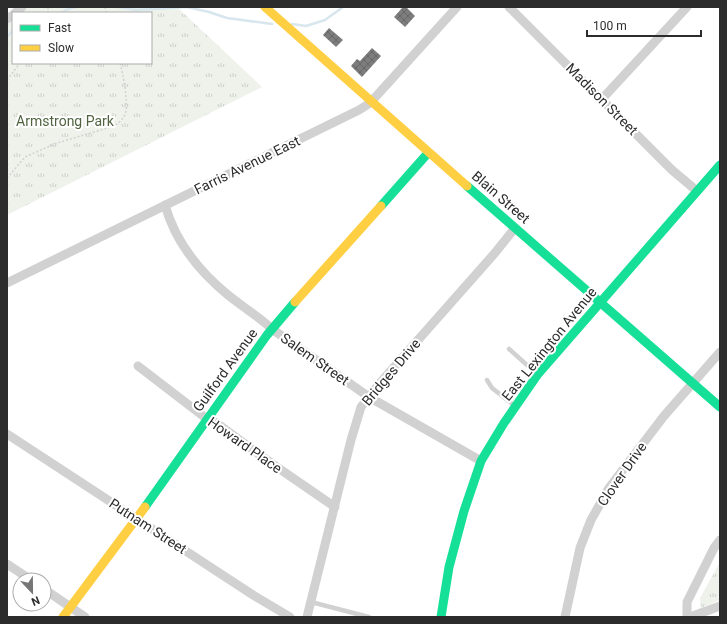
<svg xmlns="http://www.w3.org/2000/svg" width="727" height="624" font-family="Roboto,sans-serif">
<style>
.park{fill:url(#park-tufts)}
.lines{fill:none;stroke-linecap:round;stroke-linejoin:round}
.stream{stroke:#d8e6ee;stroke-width:2.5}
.building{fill:url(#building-cross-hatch)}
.path{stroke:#d1d1d1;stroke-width:1.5;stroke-dasharray:2 2;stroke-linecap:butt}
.lane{stroke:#d1d1d1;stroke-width:4.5}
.street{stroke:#d1d1d1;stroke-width:9}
.fast{stroke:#16e098;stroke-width:9}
.slow{stroke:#ffcf43;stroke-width:9}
.labels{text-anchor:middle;stroke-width:4;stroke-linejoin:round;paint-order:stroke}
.street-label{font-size:14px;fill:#2c2c2c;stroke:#fff}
.park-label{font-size:14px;fill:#50623f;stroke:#fff}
</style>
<defs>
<pattern id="park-tufts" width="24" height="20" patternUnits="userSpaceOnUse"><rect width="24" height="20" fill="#eff2eb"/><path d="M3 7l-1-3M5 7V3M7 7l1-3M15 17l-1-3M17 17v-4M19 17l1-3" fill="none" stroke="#cdd0ca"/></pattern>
<pattern id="building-cross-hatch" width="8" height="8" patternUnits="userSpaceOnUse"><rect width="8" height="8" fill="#7d7d7d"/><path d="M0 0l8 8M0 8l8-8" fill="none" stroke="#676767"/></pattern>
</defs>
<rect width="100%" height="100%" fill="#fff"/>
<g class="park">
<polygon points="22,7 177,7 262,87 7,215 7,19 13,15 13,63 151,63 151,13 15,13"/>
<polygon points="720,562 720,600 701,608 700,598"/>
</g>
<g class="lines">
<g class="stream">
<polyline points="118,7 136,10 187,7 209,12 227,18 272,24"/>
<polyline points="61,13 68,9 76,7"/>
<polyline points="292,24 306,26 325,20 343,7"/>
<polyline points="7,37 13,30"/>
</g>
</g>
<g class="building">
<polygon points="403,7 406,7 415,16 405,27 394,17"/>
<polygon points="329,28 343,40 336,47 323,35"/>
<polygon points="372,48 381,56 362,77 351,66 357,59 360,61"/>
</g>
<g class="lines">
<g class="path">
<polyline points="48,7 48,13"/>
<polyline points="105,7 106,13"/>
<polyline points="7,80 20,63"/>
<path d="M7 178 25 157 57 143 114 126C119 123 125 118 126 111 128 100 123 74 120 63"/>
</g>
<g class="lane">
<polyline points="509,349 537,374"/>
<polyline points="487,380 492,388 515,406"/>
<polyline points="311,602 369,617"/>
</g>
<g class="street">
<polyline points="509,7 672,170 697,191"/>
<polyline points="15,13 22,7"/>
<polyline points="7,19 13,15"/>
<polyline points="602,99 687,7"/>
<path d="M165 205C175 241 200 272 228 295 243 307 258 316 272 329L369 397 481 461"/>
<polyline points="7,283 359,110 370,103 457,7"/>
<polyline points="138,366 207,419 215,422 271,463 335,507"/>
<polyline points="7,434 253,595 290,617"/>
<polyline points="7,564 31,580"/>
<polyline points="44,589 85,617"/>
<polyline points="307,617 351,440 361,407 380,383 494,254 515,228"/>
<polyline points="565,617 580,548 591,520 609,488 664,416 720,352"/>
<polyline points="687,617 687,602 714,548 720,540"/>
<polyline points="690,617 720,606"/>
</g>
<g class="fast">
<polyline points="467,186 720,407"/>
<polyline points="381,206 428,153"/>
<polyline points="145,507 267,335 295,302"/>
<polyline points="441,617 449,567 464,511 481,461 504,423 538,374 720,165"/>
</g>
<g class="slow">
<polyline points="265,7 467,186"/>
<polyline points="295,302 381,206"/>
<polyline points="63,617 145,507"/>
</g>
</g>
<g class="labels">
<g class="street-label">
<text transform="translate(602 99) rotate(45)" y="5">Madison Street</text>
<text transform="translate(247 165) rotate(-26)" y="5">Farris Avenue East</text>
<text transform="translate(501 197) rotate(41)" y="5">Blain Street</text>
<text transform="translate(549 344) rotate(-51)" y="5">East Lexington Avenue</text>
<text transform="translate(315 359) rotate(35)" y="5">Salem Street</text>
<text transform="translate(225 370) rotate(-54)" y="5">Guilford Avenue</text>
<text transform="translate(391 372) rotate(-50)" y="5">Bridges Drive</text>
<text transform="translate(245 445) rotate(35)" y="5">Howard Place</text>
<text transform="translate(622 474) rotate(-55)" y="5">Clover Drive</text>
<text transform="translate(148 526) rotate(33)" y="5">Putnam Street</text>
</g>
<g class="park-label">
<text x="65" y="126">Armstrong Park</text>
</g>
</g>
<rect width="727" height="624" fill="none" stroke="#2c2c2c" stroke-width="16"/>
<rect x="12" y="12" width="140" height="52" fill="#ffffff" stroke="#ababab"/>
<rect x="20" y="25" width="20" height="6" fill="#16e098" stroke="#ababab"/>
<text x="48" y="32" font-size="12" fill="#2c2c2c">Fast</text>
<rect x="20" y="45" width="20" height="6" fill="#ffcf43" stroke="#ababab"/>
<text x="48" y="52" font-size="12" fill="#2c2c2c">Slow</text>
<g transform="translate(32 592) rotate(158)"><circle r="19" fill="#ffffff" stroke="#ababab"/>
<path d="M0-3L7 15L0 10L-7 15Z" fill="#767676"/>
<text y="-6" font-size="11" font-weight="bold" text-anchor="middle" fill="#2c2c2c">N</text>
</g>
<path d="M587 30v6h114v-6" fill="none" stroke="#2c2c2c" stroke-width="2"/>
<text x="593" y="30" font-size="12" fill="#2c2c2c" stroke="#ffffff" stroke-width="3" paint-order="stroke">100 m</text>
</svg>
